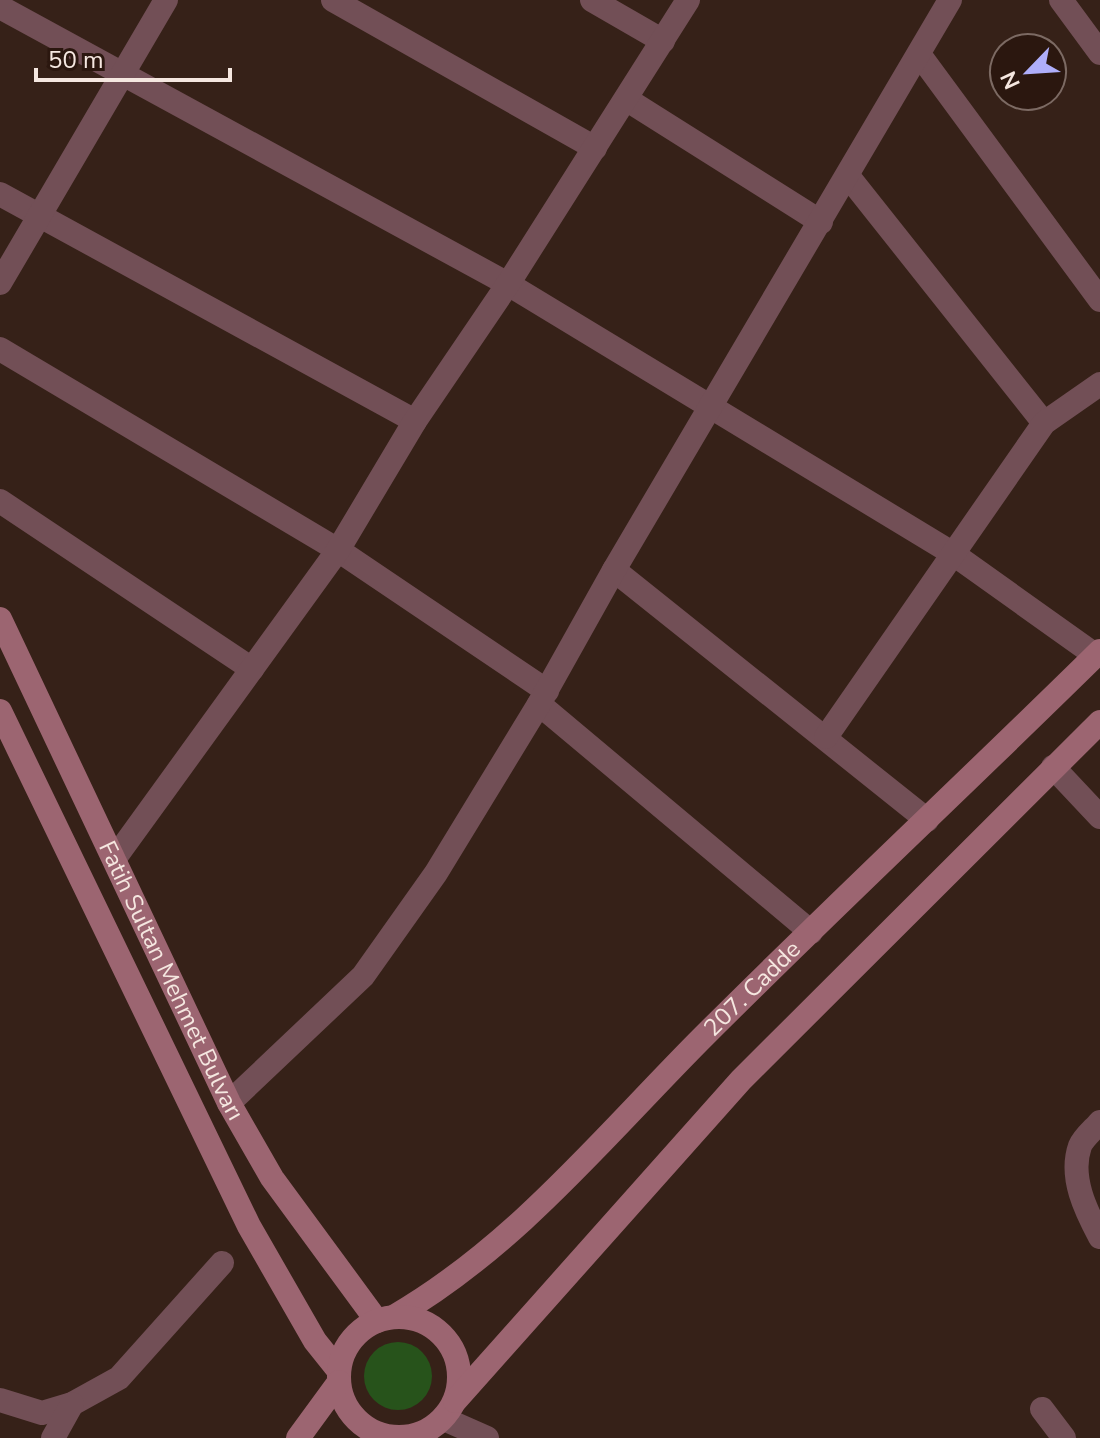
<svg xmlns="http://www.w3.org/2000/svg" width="1100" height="1438" font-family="'Nunito Sans',sans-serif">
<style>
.grass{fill:#27531b}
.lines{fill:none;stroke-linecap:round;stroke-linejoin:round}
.street{stroke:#724f56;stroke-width:24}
.secondary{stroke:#9c6571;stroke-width:24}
.labels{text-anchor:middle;stroke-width:8;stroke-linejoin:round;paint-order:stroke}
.street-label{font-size:24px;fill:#f5e7e0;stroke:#2b170f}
</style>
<rect width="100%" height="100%" fill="#362118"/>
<circle class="grass" cx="398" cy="1376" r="34"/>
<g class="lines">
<g class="street">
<polyline points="333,0 595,148"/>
<polyline points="592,0 663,41"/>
<polyline points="1061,0 1100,53"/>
<polyline points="0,7 508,284 952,553 1095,655"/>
<polyline points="919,54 1100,300"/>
<polyline points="626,99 821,222"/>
<polyline points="848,176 1044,423"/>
<polyline points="0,194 415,421"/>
<polyline points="0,283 166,0"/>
<polyline points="0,349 338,550 547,691"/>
<polyline points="0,501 252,669"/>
<polyline points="614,570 927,820"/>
<polyline points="539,704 811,932"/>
<polyline points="826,737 1044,423 1100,384"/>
<polyline points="1053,767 1100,817"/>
<polyline points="115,858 338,550 415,421 508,284 688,0"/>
<polyline points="229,1103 363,976 436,873 539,704 614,570 950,0"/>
<path d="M1100 1122C1094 1129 1083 1138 1080 1146 1069 1177 1086 1211 1100 1237"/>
<polyline points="0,1400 42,1413 72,1404 119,1378 222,1263"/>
<polyline points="1042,1409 1064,1438"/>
<polyline points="444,1419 487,1438"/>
<polyline points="53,1438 72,1404"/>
</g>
<g class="secondary">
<path id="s1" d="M0 619 229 1103 272 1178 377 1321"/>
<polyline points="0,711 249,1226 315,1341 339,1371"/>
<path id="s2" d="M395 1316C517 1245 605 1135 704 1036 834 906 969 780 1100 651"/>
<circle cx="399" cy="1377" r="60"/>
<polyline points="455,1401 741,1080 1100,722"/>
<polyline points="298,1438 339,1382"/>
</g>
</g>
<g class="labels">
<g class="street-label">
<text dy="8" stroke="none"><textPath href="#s1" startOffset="400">Fatih Sultan Mehmet Bulvarı</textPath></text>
<text dy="8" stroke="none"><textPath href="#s2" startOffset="486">207. Cadde</textPath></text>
</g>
</g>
<g transform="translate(1028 72) rotate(245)"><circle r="38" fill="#2b170f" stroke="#7c6a63" stroke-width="2"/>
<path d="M0-6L14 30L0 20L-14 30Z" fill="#afaefa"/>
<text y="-12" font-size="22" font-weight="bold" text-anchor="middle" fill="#f5e7e0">N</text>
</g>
<path d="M36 68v12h194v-12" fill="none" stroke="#f5e7e0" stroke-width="4"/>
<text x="48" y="68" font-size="24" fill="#f5e7e0" stroke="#2b170f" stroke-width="6" paint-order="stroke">50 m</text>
</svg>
